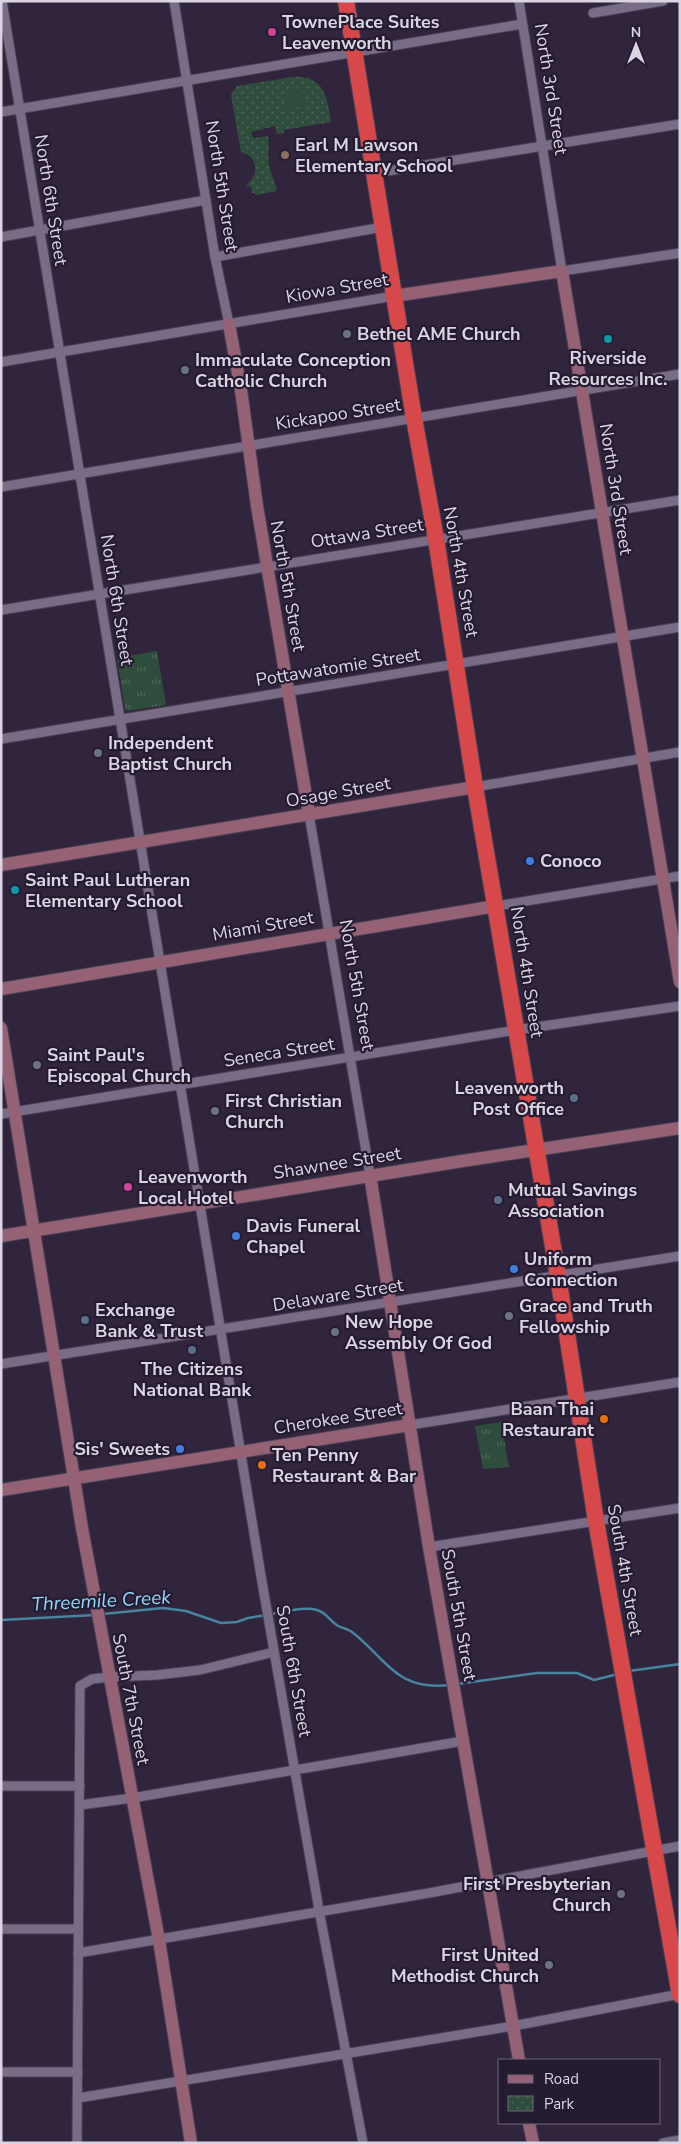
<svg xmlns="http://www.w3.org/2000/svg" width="681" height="2144" font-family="'Nunito Sans',sans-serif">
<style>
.grass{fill:url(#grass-tufts)}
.park{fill:url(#park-dots)}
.garden{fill:#2f4d3c}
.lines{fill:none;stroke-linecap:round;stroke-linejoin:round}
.stream{stroke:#46849f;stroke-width:2.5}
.street-casing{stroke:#4b4155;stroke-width:11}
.secondary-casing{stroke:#4b4155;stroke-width:14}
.highway-casing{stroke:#4b4155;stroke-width:18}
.street{stroke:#796c87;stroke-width:9}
.secondary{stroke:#956175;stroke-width:12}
.highway{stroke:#d6484a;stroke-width:16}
.hotel-dot{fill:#d1479c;stroke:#261c32;stroke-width:2}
.education-dot{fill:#8d6e63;stroke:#261c32;stroke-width:2}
.worship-dot{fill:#6b7280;stroke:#261c32;stroke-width:2}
.culture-dot{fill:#0f9aa8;stroke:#261c32;stroke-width:2}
.shop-dot{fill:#3f7fe0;stroke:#261c32;stroke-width:2}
.service-dot{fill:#5c6f8a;stroke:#261c32;stroke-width:2}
.food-dot{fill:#e8710a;stroke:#261c32;stroke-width:2}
.labels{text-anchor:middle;stroke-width:4.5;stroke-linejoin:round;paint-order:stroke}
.poi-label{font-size:18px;font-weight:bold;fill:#dbd4e3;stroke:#261c32;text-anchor:start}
.street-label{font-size:18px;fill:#dbd4e3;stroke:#261c32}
.water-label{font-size:19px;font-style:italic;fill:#90d7f8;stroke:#261c32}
</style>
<defs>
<pattern id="grass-tufts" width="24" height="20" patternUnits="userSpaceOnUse" patternTransform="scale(1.25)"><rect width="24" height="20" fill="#2f4d3c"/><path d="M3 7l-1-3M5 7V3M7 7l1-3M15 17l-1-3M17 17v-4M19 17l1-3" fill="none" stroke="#4d6658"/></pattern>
<pattern id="park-dots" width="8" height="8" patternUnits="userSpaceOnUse" patternTransform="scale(1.25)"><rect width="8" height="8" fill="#2f4d3c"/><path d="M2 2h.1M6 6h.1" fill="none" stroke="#4d6658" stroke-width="1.8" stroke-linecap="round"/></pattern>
</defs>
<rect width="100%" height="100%" fill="#30253c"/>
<g class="grass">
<polygon points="157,651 166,705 127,711 125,709 117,658"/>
<polygon points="501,1422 509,1467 483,1469 475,1426"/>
</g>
<path class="park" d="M293 77C324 75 327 97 331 122L284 130V133L277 134 275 126 251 132 252 136 254 138 268 136C270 147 267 155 269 164 270 173 275 181 277 191L255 195V193H252L251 186 246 187C248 183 251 181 253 177 259 166 252 154 241 152L231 95 237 86Z"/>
<polygon class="garden" points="302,87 305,106 286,109 283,90"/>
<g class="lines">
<g class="stream">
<polyline points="103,1614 163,1608 186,1611 221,1623 237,1622 248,1618 266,1615"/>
<path d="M271 1614C285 1612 303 1606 317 1610 327 1613 330 1621 338 1626 342 1628 348 1629 352 1632 387 1659 396 1691 449 1685"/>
<polyline points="1,1620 95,1615"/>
<polyline points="629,1671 680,1664"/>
<polyline points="457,1684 537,1673 577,1673 594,1680 618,1674"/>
</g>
<g class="street-casing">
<g id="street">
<polyline points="2,1 261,1576 319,1910 363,2143"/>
<polyline points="174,1 215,257 229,324"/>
<polyline points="519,1 562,271 680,253"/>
<polyline points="593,13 663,1"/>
<polyline points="1,112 522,24"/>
<polyline points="375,173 680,124"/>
<polyline points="1,237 206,200"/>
<polyline points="215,257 383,227"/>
<polyline points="1,362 394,296"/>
<polyline points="1,487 680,374"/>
<polyline points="1,610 680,500"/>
<polyline points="1,739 680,627"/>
<polyline points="475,787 680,752"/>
<polyline points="309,814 370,1175"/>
<polyline points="496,906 680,876"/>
<polyline points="1,1114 516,1030 680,1006"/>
<polyline points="1,1364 680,1256"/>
<polyline points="410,1425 680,1382"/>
<polyline points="429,1547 680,1508"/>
<polyline points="1,1786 80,1786"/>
<polyline points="80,1805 132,1798 463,1741"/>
<polyline points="1,1929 78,1929"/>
<polyline points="78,1953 429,1893 680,1846"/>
<polyline points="1,2072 78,2072"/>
<polyline points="78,2098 513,2026 680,1994"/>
<polyline points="77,2143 80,1686 92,1679 109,1677 157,1675 200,1670 274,1652"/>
<polyline points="663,2143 680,2140"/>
</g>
</g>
<g class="secondary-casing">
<g id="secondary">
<polyline points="394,296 562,271 680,982"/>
<polyline points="229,324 241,390 257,506 309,814"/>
<polyline points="1,865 475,787"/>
<polyline points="1,989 496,906"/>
<polyline points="1,1028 82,1528 159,1940 191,2143"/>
<polyline points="370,1175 429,1547 519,2060"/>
<polyline points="1,1236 456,1162 680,1128"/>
<polyline points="1,1490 410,1425"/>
<polyline points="529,2123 533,2143"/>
</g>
</g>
<g class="highway-casing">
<polyline id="highway" points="346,1 414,418 436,539 475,787 558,1276 596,1521 680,1995"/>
</g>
<use href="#street" class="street"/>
<use href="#secondary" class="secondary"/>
<use href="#highway" class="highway"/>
</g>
<g class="hotel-dot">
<circle cx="272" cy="32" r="5"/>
<circle cx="128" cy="1187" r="5"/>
</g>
<circle class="education-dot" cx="285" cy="155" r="5"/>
<g class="worship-dot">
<circle cx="347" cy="334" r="5"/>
<circle cx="185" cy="370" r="5"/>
<circle cx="98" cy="753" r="5"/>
<circle cx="37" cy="1065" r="5"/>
<circle cx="215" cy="1111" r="5"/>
<circle cx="509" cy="1316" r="5"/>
<circle cx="335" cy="1332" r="5"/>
<circle cx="621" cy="1894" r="5"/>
<circle cx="549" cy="1965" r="5"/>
</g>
<g class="culture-dot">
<circle cx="608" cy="339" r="5"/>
<circle cx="15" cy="890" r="5"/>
</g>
<g class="shop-dot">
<circle cx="530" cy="861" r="5"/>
<circle cx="236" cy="1236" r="5"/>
<circle cx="514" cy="1269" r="5"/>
<circle cx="180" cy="1449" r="5"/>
</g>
<g class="service-dot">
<circle cx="574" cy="1098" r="5"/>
<circle cx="498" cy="1200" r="5"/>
<circle cx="85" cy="1320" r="5"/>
<circle cx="192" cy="1350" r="5"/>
</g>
<g class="food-dot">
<circle cx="604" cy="1419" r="5"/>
<circle cx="262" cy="1465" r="5"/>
</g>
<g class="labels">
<g class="poi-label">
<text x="282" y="28">TownePlace Suites<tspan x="282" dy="21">Leavenworth</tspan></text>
<text x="295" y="151">Earl M Lawson<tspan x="295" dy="21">Elementary School</tspan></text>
<text x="357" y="340">Bethel AME Church</text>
<text x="608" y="364" text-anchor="middle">Riverside<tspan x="608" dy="21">Resources Inc.</tspan></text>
<text x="195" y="366">Immaculate Conception<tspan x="195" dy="21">Catholic Church</tspan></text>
<text x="108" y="749">Independent<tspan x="108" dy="21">Baptist Church</tspan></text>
<text x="540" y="867">Conoco</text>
<text x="25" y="886">Saint Paul Lutheran<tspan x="25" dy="21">Elementary School</tspan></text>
<text x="47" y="1061">Saint Paul's<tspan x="47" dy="21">Episcopal Church</tspan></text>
<text x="564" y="1094" text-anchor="end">Leavenworth<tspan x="564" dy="21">Post Office</tspan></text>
<text x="225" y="1107">First Christian<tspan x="225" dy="21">Church</tspan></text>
<text x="138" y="1183">Leavenworth<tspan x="138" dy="21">Local Hotel</tspan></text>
<text x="508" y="1196">Mutual Savings<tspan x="508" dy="21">Association</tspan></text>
<text x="246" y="1232">Davis Funeral<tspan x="246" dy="21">Chapel</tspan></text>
<text x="524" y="1265">Uniform<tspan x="524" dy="21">Connection</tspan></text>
<text x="519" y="1312">Grace and Truth<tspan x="519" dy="21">Fellowship</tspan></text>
<text x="95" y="1316">Exchange<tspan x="95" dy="21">Bank &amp; Trust</tspan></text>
<text x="345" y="1328">New Hope<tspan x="345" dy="21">Assembly Of God</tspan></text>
<text x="192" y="1375" text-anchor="middle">The Citizens<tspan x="192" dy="21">National Bank</tspan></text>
<text x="594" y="1415" text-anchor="end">Baan Thai<tspan x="594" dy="21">Restaurant</tspan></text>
<text x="170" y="1455" text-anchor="end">Sis' Sweets</text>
<text x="272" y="1461">Ten Penny<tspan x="272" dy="21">Restaurant &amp; Bar</tspan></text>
<text x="611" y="1890" text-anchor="end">First Presbyterian<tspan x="611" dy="21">Church</tspan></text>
<text x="539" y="1961" text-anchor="end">First United<tspan x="539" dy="21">Methodist Church</tspan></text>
</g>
<g class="street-label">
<text transform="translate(551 89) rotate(81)" y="6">North 3rd Street</text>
<text transform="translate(222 186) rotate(81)" y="6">North 5th Street</text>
<text transform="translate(51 200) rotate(81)" y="6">North 6th Street</text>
<text transform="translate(337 288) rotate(-10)" y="6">Kiowa Street</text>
<text transform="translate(338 414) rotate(-9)" y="6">Kickapoo Street</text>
<text transform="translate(616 489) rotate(81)" y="6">North 3rd Street</text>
<text transform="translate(367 533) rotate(-9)" y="6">Ottawa Street</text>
<text transform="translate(461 572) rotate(80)" y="6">North 4th Street</text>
<text transform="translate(288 586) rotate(80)" y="6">North 5th Street</text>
<text transform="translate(117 600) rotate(81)" y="6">North 6th Street</text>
<text transform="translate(338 667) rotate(-9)" y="6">Pottawatomie Street</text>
<text transform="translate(338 792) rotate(-10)" y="6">Osage Street</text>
<text transform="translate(263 926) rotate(-10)" y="6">Miami Street</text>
<text transform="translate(527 972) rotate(81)" y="6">North 4th Street</text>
<text transform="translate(357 985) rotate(80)" y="6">North 5th Street</text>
<text transform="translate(279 1052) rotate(-9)" y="6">Seneca Street</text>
<text transform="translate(337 1163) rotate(-9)" y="6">Shawnee Street</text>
<text transform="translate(338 1295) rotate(-9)" y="6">Delaware Street</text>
<text transform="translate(338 1418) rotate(-9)" y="6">Cherokee Street</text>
<text transform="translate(625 1570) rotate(80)" y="6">South 4th Street</text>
<text transform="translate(459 1615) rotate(80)" y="6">South 5th Street</text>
<text transform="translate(294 1671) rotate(80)" y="6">South 6th Street</text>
<text transform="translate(131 1699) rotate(79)" y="6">South 7th Street</text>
</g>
<g class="water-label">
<text transform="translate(101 1600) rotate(-3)" y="7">Threemile Creek</text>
</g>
</g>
<rect width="681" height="2144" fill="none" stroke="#dbd4e3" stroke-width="5"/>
<rect x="498" y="2059" width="162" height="65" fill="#261c32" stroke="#6e6679"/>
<rect x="508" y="2075" width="25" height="8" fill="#956175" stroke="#6e6679"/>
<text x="544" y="2084" font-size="15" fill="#dbd4e3">Road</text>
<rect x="508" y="2096" width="25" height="15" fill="url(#park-dots)" stroke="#6e6679"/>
<text x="544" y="2109" font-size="15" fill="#dbd4e3">Park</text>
<g transform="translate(636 45)" stroke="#261c32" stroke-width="4" paint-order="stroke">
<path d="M0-4L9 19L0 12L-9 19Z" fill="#dbd4e3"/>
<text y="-8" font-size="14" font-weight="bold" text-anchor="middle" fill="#dbd4e3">N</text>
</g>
</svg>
